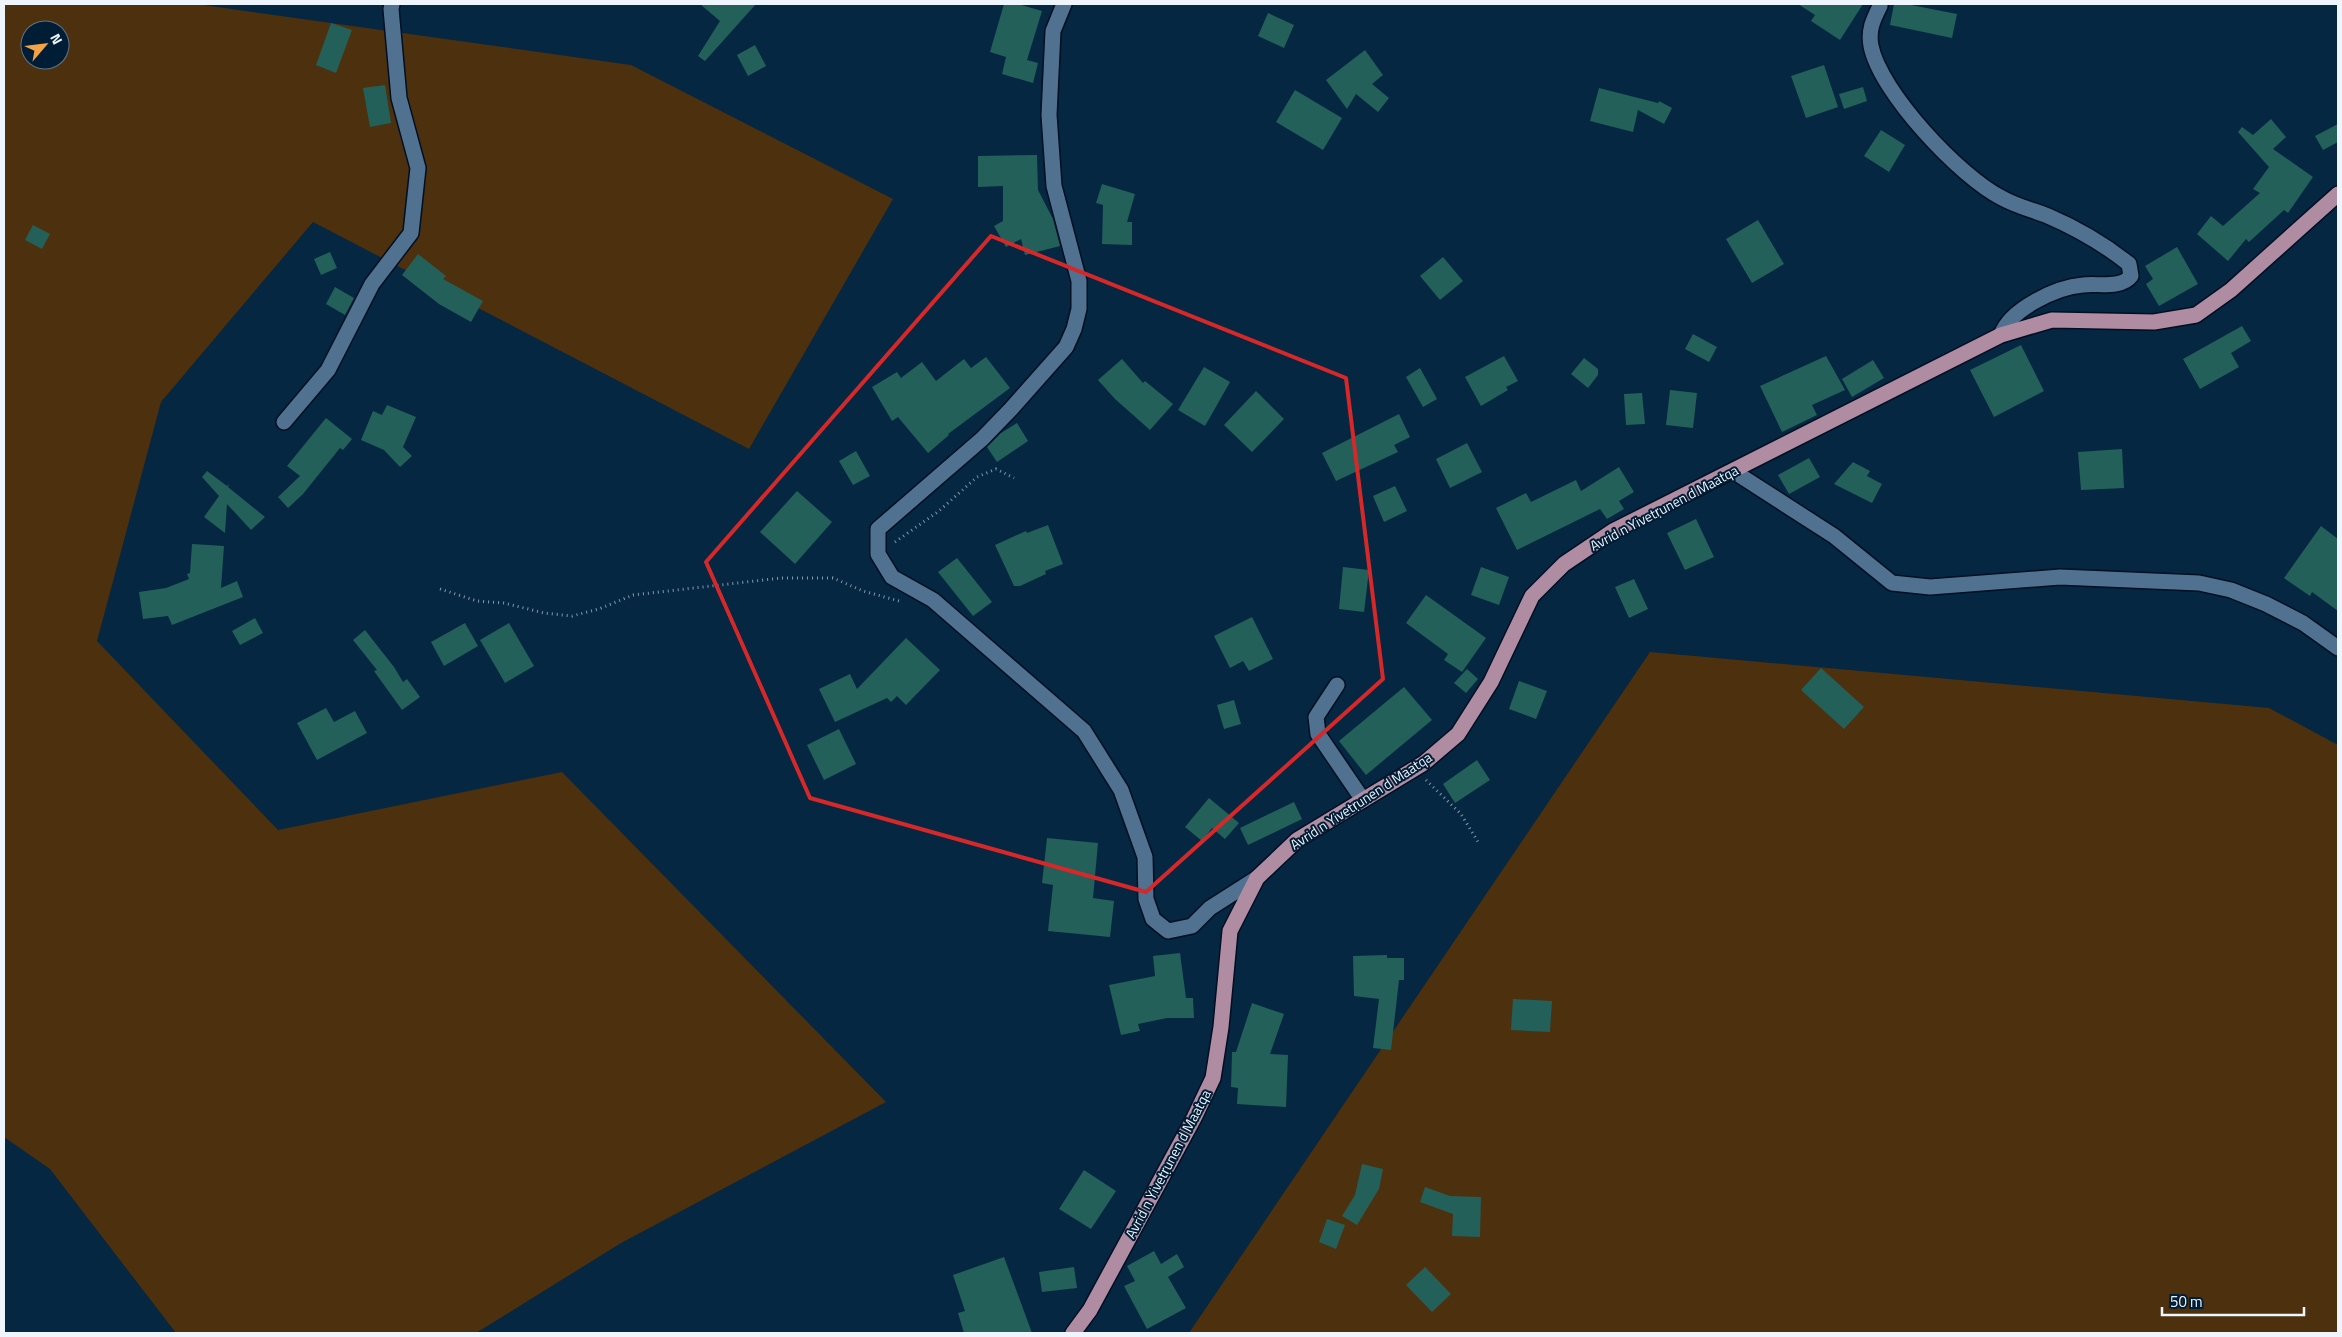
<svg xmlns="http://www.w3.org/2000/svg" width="2342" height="1337" font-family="'Titillium Web',sans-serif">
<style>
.green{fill:#4d300d;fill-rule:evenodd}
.building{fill:#23605a}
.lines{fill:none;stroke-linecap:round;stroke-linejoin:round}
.minor-casing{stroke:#000f22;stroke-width:18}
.major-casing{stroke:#000f22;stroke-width:18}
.path{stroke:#8598a8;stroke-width:3;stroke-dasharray:1 4;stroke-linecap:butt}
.minor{stroke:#507190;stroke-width:15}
.major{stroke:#b08ca2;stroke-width:15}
.marked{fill:none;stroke:#d62828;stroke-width:4;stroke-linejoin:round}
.labels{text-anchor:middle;stroke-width:4;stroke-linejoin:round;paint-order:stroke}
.street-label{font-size:14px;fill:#eef5fd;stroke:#001d36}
</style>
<rect width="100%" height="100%" fill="#052741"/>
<g class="green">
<path d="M4 4H196L631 65 893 199 749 449 313 222 161 402 97 641 278 830 562 772 886 1102 621 1243 476 1333H176L50 1169 4 1137ZM30 30H60V60H30Z"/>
<polygon points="1650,652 2269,708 2338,745 2338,1333 1189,1333"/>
</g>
<g class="building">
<polygon points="700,4 756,4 705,61 698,56 720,21"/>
<polygon points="1004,4 1018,4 1042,11 1027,60 1038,63 1033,83 1002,74 1006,57 990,52"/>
<polygon points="1798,4 1863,4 1840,40 1811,21 1815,15"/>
<polygon points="1894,4 1906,4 1957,14 1952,38 1890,25"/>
<polygon points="1268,13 1294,25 1284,48 1258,36"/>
<polygon points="331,23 352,30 336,73 316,65"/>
<polygon points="755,45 766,66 748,76 737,55"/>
<polygon points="1365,50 1383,75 1372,84 1389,98 1378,112 1356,94 1347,109 1326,80"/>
<polygon points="1824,65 1838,107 1806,118 1791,76"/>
<polygon points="385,85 391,123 370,127 363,88"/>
<polygon points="1863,87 1867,101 1844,109 1839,94"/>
<polygon points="1599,88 1658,103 1659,101 1672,108 1664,124 1638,110 1633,132 1590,121"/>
<polygon points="1295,90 1342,118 1323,150 1276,122"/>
<polygon points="2271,119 2286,137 2273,149 2313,177 2288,213 2284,210 2249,242 2246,239 2228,261 2197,234 2211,216 2223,226 2260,193 2253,189 2269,167 2238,132 2242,127 2253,135"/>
<polygon points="2338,124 2338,142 2323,150 2315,136"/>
<polygon points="1881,130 1905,145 1889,172 1864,156"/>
<polygon points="1037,155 1038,190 1053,219 1060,246 1025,255 1021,239 1006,247 994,226 1003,221 1003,186 978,187 978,156"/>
<polygon points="1102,184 1135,194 1127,222 1132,222 1132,245 1102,244 1103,205 1096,203"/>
<polygon points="1758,220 1784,264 1752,283 1726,239"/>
<polygon points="33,225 50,234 42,249 25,240"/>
<polygon points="2177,247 2198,284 2159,306 2146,284 2153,279 2145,266"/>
<polygon points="330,252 337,268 321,275 314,259"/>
<polygon points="418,254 446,276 443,279 483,301 471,322 439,304 402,275"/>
<polygon points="1443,257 1463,281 1440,300 1420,276"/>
<polygon points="335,287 354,298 345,315 326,304"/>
<polygon points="2242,326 2251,341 2231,353 2239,367 2200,389 2183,359"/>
<polygon points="1693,334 1717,347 1709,362 1685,349"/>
<polygon points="2021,345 2044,391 1994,417 1970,370"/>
<polygon points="1504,356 1518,381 1506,387 1508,390 1481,406 1465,377"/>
<polygon points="1826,356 1845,390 1812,405 1817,415 1782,432 1760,386"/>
<polygon points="986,357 1010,388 948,434 949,435 928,453 898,417 892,421 872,387 897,372 901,378 922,362 936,381 964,359 971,368"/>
<polygon points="1584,358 1598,369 1598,375 1588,388 1571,374"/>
<polygon points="1122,359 1143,383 1145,381 1173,404 1150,430 1115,399 1098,380"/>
<polygon points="1873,360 1884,378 1852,397 1842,379"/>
<polygon points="1204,367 1230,382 1205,426 1178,410"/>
<polygon points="1420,368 1437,399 1423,407 1406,377"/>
<polygon points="1670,390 1697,393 1693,428 1666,425"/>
<polygon points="1256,391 1284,419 1252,452 1224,425"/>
<polygon points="1642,393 1645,424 1626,425 1624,394"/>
<polygon points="387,405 416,417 403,447 412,456 400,467 384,450 361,440 373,411 382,415"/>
<polygon points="1399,414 1410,437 1394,445 1398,452 1336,481 1322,453"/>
<polygon points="326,418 352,439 343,450 340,448 303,494 288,508 278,497 300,476 287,466"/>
<polygon points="1017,423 1028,441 997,462 987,447 1001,433"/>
<polygon points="1467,443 1482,472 1450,488 1436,459"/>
<polygon points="2122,449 2124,488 2081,490 2078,452"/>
<polygon points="856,451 870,476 853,485 839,461"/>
<polygon points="1809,458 1820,477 1789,494 1778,475"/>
<polygon points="1853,462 1870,471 1867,476 1882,484 1872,503 1834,484"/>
<polygon points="1619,467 1634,492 1619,501 1624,509 1607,519 1600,509 1517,550 1496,508 1526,493 1531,502 1576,480 1581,491"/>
<polygon points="207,471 227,486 229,484 228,487 265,517 251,530 227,504 225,533 204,517 219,496 202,477"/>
<polygon points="1395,486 1407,511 1384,522 1373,496"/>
<polygon points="797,491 832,522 795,564 760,532"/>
<polygon points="1696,519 1714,557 1685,570 1667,533"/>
<polygon points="1048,525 1063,564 1045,571 1046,574 1020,586 1014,586 995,545 1026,531 1027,533"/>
<polygon points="2321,526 2338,539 2338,611 2312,592 2310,596 2284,578"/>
<polygon points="192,544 224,546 221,588 237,581 243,597 172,625 168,616 143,619 139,592 166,588 189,579 187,574 190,573"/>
<polygon points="957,558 992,602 973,616 938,572"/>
<polygon points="1343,567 1369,570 1364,612 1339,609"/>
<polygon points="1481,567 1509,577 1499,605 1471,595"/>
<polygon points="1634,579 1648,609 1629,618 1615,587"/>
<polygon points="1426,595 1486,638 1462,672 1444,660 1448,654 1406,623"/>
<polygon points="1252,617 1273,659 1249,671 1243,661 1230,668 1214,636"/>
<polygon points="255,618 263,633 240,645 232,631"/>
<polygon points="465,623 478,646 444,666 431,642"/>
<polygon points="509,623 534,666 505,683 480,640"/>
<polygon points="365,630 394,667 403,682 407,679 420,697 402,710 374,671 377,670 353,640"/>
<polygon points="906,638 940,670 906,705 897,696 891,702 887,698 835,722 819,689 850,674 857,689"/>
<polygon points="1821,668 1864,707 1844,729 1801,690"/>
<polygon points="1467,669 1478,679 1466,693 1454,683"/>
<polygon points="1519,681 1547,691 1536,719 1509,709"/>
<polygon points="1404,687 1432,720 1366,775 1339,741"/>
<polygon points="1234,700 1241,724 1224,729 1217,705"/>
<polygon points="326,708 334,722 355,711 367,733 317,760 297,723"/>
<polygon points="839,729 856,764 824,780 807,745"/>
<polygon points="1477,760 1490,780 1455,803 1443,784"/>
<polygon points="1209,798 1239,823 1225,839 1212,828 1202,841 1185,827"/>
<polygon points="1294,802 1302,819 1248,845 1240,828"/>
<polygon points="1047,838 1098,843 1093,898 1114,901 1110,937 1048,931 1053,885 1042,883"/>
<polygon points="1180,953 1186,998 1193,998 1194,1018 1167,1018 1138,1024 1140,1031 1121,1035 1109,985 1155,976 1153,956"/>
<polygon points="1387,955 1387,958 1404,958 1404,980 1399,980 1391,1050 1373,1048 1379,999 1354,996 1353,956"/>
<polygon points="1513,999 1552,1001 1550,1032 1511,1030"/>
<polygon points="1252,1003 1284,1014 1270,1054 1288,1055 1286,1107 1237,1104 1238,1088 1231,1087 1232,1052 1236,1052"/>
<polygon points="1362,1164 1383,1169 1379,1189 1357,1225 1342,1216 1355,1195"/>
<polygon points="1084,1170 1116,1191 1091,1229 1059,1209"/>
<polygon points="1425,1187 1450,1196 1481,1197 1480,1237 1452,1236 1453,1214 1420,1202"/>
<polygon points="1327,1219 1345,1225 1336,1249 1319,1242"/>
<polygon points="1154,1251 1161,1264 1177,1254 1184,1267 1168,1277 1186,1308 1147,1329 1124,1286 1135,1281 1127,1266"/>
<polygon points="1004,1257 1032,1333 964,1333 958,1313 965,1311 953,1275"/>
<polygon points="1074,1267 1077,1288 1042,1292 1039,1272"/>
<polygon points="1425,1267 1451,1294 1432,1312 1406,1285"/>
</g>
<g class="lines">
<g class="minor-casing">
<g id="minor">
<polyline points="1064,4 1053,31 1049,115 1054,186 1079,281 1079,309 1074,329 1066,347 1011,409 982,439 878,529 878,554 892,577 933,600 1084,731 1121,790 1145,857 1146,899 1153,919 1168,931 1192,926 1210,908 1257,878"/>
<path d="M1880 6C1873 20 1868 30 1871 46 1880 92 1960 177 2002 198 2016 206 2033 210 2048 216 2076 228 2105 245 2129 264L2131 276C2121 289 2097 283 2083 285 2057 287 2010 309 2001 335"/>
<polyline points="284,422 328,370 372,284 411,233 418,168 399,98 391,9 392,4"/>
<polyline points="1733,471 1834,536 1892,583 1930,587 2060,577 2199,583 2231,590 2266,604 2303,623 2338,648"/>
<polyline points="1337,685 1316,717 1318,734 1363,800"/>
</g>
</g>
<g class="major-casing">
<polyline id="major" points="1073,1333 1090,1310 1194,1118 1213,1078 1221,1027 1230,931 1257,878 1297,840 1424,763 1458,734 1491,682 1532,596 1564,564 1613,531 2001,335 2052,320 2154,322 2196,315 2231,290 2338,194"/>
</g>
<g class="path">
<polyline points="895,542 939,511 977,477 996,469 1014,478"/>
<polyline points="440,589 477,601 504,603 544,613 572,616 599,609 633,595 781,578 833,578 863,591 899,601"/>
<polyline points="1426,780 1461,814 1478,842"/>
</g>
<use href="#minor" class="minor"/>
<use href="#major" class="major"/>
</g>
<path class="marked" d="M991 236 1346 378 1383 679 1146 892 810 798 706 562Z"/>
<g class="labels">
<g class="street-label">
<text transform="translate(1664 508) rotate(-28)" y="5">Avrid n Yivetṛunen d Maatqa</text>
<text transform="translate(1361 801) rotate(-33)" y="5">Avrid n Yivetṛunen d Maatqa</text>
<text transform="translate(1168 1164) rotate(-62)" y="5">Avrid n Yivetṛunen d Maatqa</text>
</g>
</g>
<rect width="2342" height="1337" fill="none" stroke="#eef5fd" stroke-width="10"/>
<g transform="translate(45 45) rotate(62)"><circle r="24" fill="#001d36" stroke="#5f7386"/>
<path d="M0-4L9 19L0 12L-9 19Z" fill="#f4a344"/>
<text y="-8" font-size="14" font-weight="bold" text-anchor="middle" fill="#eef5fd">N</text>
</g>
<path d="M2162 1307v8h142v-8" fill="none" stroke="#eef5fd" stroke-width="2.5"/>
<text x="2170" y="1307" font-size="15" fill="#eef5fd" stroke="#001d36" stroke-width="4" paint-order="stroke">50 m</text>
</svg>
